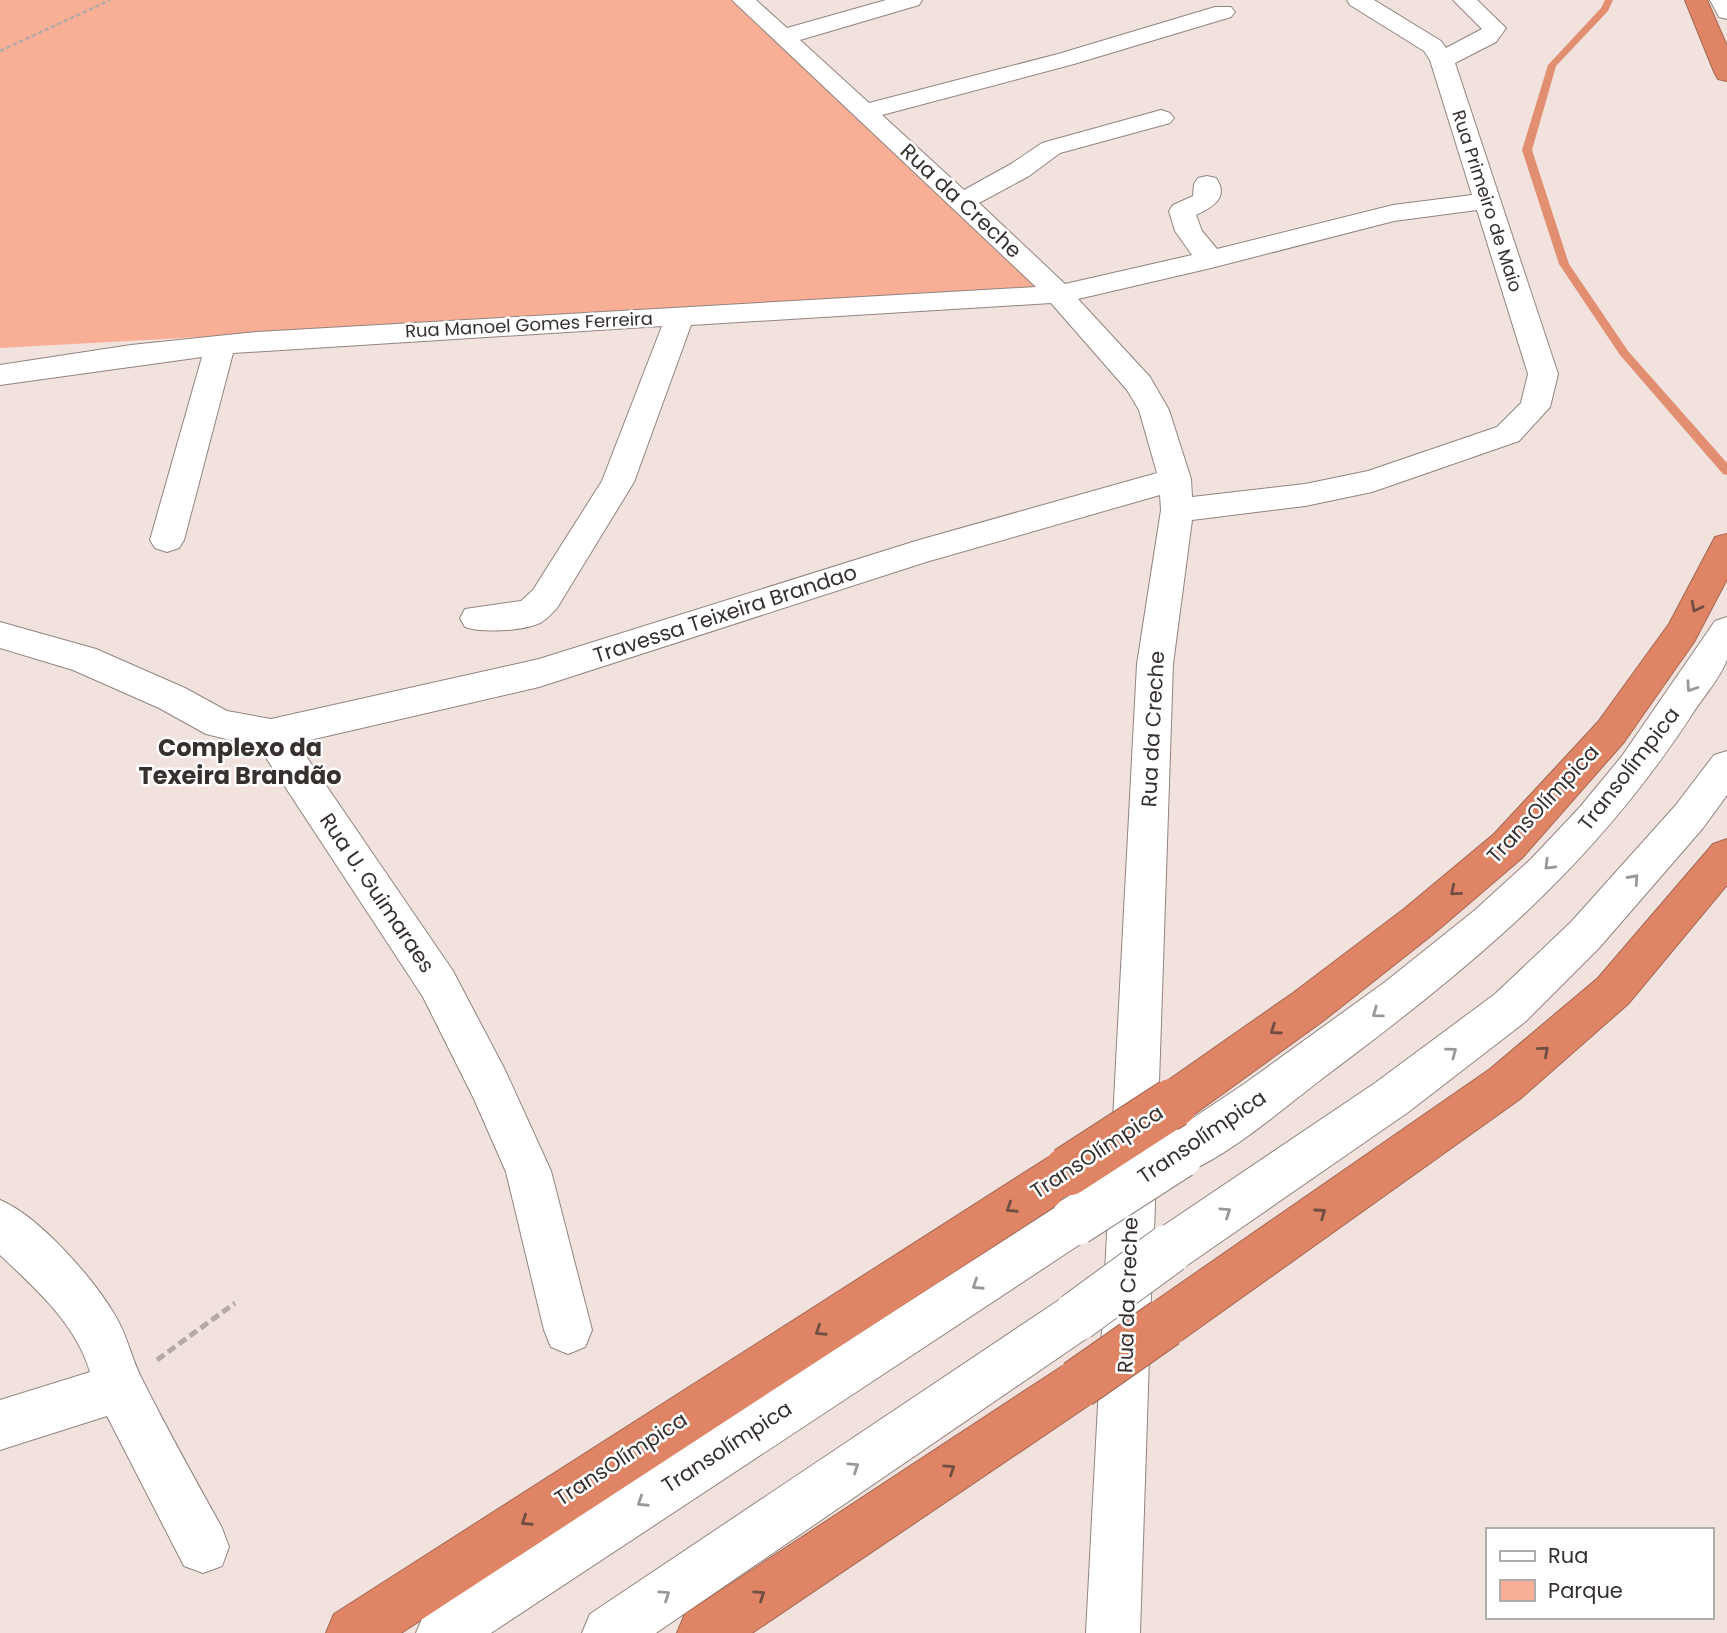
<svg xmlns="http://www.w3.org/2000/svg" width="1727" height="1633" font-family="Poppins,sans-serif">
<style>
.green{fill:#f8af96}
.lines{fill:none;stroke-linecap:round;stroke-linejoin:round}
.stream{fill:#e18e71;fill-rule:evenodd}
.minor-casing{stroke:#91847f;stroke-width:2}
.highway-casing{stroke:#a46853;stroke-width:2}
.path-far1{stroke:#b4a9a5;stroke-width:2.5;stroke-dasharray:4.5 2.5;stroke-linecap:butt}
.path{stroke:#b4a9a5;stroke-width:5;stroke-dasharray:9 4.5;stroke-linecap:butt}
.minor{fill:#fff;fill-rule:evenodd}
.highway{fill:#df8566;fill-rule:evenodd}
.minor-bridge-casing{stroke:#91847f;stroke-width:51;stroke-linecap:butt}
.highway-bridge-casing{stroke:#a46853;stroke-width:51;stroke-linecap:butt}
.minor-bridge{stroke:#fff;stroke-width:49}
.highway-bridge{stroke:#df8566;stroke-width:49}
.oneway{stroke:#714e42}
.oneway2{stroke:#9a9897}
.labels{text-anchor:middle;stroke-width:5;stroke-linejoin:round;paint-order:stroke}
.far-street-label{font-size:18px;fill:#36312f;stroke:#fff}
.street-label{font-size:21px;fill:#36312f;stroke:#fff}
.quarter-label{font-size:24px;font-weight:bold;fill:#36312f;stroke:#fff}
</style>
<rect width="100%" height="100%" fill="#f1e2dd"/>
<polygon class="green" points="0,0 741,0 1054,290 0,348"/>
<g class="lines">
<polygon class="stream" points="1605,0 1613,0 1608,11 1556,66 1532,150 1569,264 1628,351 1727,463 1727,475 1723,474 1620,355 1559,264 1522,150 1548,65 1601,8"/>
<g class="minor-casing">
<g id="minor">
<path d="M732 0H756L787 28 886 0H922L919 5 800 40 869 103 1058 54 1215 7H1231L1235 12 1231 17 1074 64 882 115 964 190 1011 164 1042 143 1161 110 1170 113 1174 118 1170 123 1060 153 1029 176 979 203 1065 284 1192 255 1175 231 1169 211 1173 205 1193 196 1194 184 1198 178 1207 176 1216 178C1230 198 1211 208 1196 215L1202 231 1217 249 1393 205 1472 195 1430 60 1424 51 1350 5 1347 0H1374L1441 41 1446 48 1482 29 1453 0H1477L1506 28 1496 42 1455 63 1558 374 1550 407 1519 441 1372 492 1305 506 1192 520 1173 664 1154 1232 1375 1083 1495 994 1571 922 1675 806 1714 755 1727 751V795L1703 828 1599 948 1525 1022 1407 1113 1186 1266 1169 1272 1152 1266 1140 1633H1086L1137 664 1161 510 1160 495 926 562 539 687 297 743 453 971 505 1070 551 1171 592 1330 585 1347 568 1354 551 1347 544 1330 506 1172 474 1099 423 997 259 747 206 734 159 708 73 670 0 648V622L96 649 185 688 227 711 271 719 539 659 919 540 1157 473 1139 410 1127 390 1051 303 691 325 634 482 557 608C552 613 546 620 540 623 523 631 482 633 465 627L460 618 465 609 521 601 533 590 602 481 662 326 233 353 184 540 179 548 167 552 155 548 150 540 202 357 0 385V365L131 345 257 332 1036 287ZM1477 210 1528 374 1521 403 1497 427 1368 471 1305 484 1192 497 1191 479 1169 410 1150 377 1078 299 1211 268 1394 221Z"/>
<polygon points="1710,0 1727,0 1727,19 1719,17"/>
<path d="M1727 617C1727 630 1727 647 1727 659 1723 674 1702 699 1693 713 1591 870 1471 967 1323 1078 1280 1111 1229 1156 1179 1176L1163 1170 1157 1154 1163 1138 1244 1084 1385 982 1475 910 1531 859 1580 807 1622 756 1715 621Z"/>
<polygon points="1075,1198 1091,1205 1098,1221 1091,1237 491,1633 416,1633 424,1614 1059,1205"/>
<path d="M0 1200C39 1216 95 1280 116 1317 128 1337 132 1361 143 1381 168 1431 195 1479 222 1528L229 1547 222 1566 203 1573 184 1566 107 1416 0 1450V1400L90 1372C76 1324 35 1288 0 1255Z"/>
<polygon points="1076,1293 1093,1300 1100,1317 1093,1334 656,1633 582,1633 590,1614 1059,1300"/>
</g>
</g>
<g class="highway-casing">
<g id="highway">
<polygon points="1685,0 1707,0 1727,46 1727,81 1718,79 1715,74"/>
<polygon points="1727,534 1727,579 1694,642 1624,742 1522,858 1432,935 1323,1021 1189,1118 1173,1124 1157,1118 1151,1103 1157,1088 1293,993 1404,909 1494,834 1598,722 1669,624 1715,537"/>
<polygon points="1727,839 1727,885 1628,1004 1520,1099 1182,1340 1165,1347 1148,1340 1141,1323 1148,1306 1490,1069 1598,978 1713,844"/>
<polygon points="1068,1149 1084,1155 1091,1171 1084,1187 401,1633 326,1633 334,1614 1052,1155"/>
<polygon points="1078,1359 1095,1367 1103,1384 1095,1401 752,1633 677,1633 685,1614 1061,1367"/>
</g>
</g>
<polyline class="path-far1" points="0,51 110,0"/>
<polyline class="path" points="157,1360 235,1303"/>
<use href="#minor" class="minor"/>
<use href="#highway" class="highway"/>
<g class="minor-bridge-casing">
<g id="minor-bridge">
<polyline points="1075,1221 1179,1154"/>
<polyline points="1076,1317 1169,1249"/>
</g>
</g>
<g class="highway-bridge-casing">
<g id="highway-bridge">
<polyline points="1068,1171 1173,1103"/>
<polyline points="1078,1384 1165,1323"/>
</g>
</g>
<use href="#minor-bridge" class="minor-bridge"/>
<use href="#highway-bridge" class="highway-bridge"/>
</g>
<defs><path id="oneway-chevron" d="M-2-3.5L2.5 0L-2 3.5" fill="none" stroke-width="1.6" stroke-linecap="round" stroke-linejoin="round" transform="scale(1.75)"/></defs>
<g class="oneway">
<use href="#oneway-chevron" transform="translate(1696 607) rotate(117)"/>
<use href="#oneway-chevron" transform="translate(1455 891) rotate(140)"/>
<use href="#oneway-chevron" transform="translate(1275 1030) rotate(145)"/>
<use href="#oneway-chevron" transform="translate(1544 1051) rotate(-41)"/>
<use href="#oneway-chevron" transform="translate(1011 1208) rotate(147)"/>
<use href="#oneway-chevron" transform="translate(1321 1213) rotate(-35)"/>
<use href="#oneway-chevron" transform="translate(820 1331) rotate(147)"/>
<use href="#oneway-chevron" transform="translate(950 1469) rotate(-34)"/>
<use href="#oneway-chevron" transform="translate(526 1521) rotate(147)"/>
<use href="#oneway-chevron" transform="translate(760 1595) rotate(-34)"/>
</g>
<g class="oneway2">
<use href="#oneway-chevron" transform="translate(1691 687) rotate(124)"/>
<use href="#oneway-chevron" transform="translate(1549 865) rotate(135)"/>
<use href="#oneway-chevron" transform="translate(1634 879) rotate(-48)"/>
<use href="#oneway-chevron" transform="translate(1377 1013) rotate(144)"/>
<use href="#oneway-chevron" transform="translate(1452 1052) rotate(-37)"/>
<use href="#oneway-chevron" transform="translate(1226 1212) rotate(-34)"/>
<use href="#oneway-chevron" transform="translate(977 1285) rotate(147)"/>
<use href="#oneway-chevron" transform="translate(854 1467) rotate(-34)"/>
<use href="#oneway-chevron" transform="translate(642 1502) rotate(147)"/>
<use href="#oneway-chevron" transform="translate(665 1595) rotate(-34)"/>
</g>
<g class="labels">
<g class="far-street-label">
<text transform="translate(1487 201) rotate(72)" y="6">Rua Primeiro de Maio</text>
<text transform="translate(529 325) rotate(-3)" y="6">Rua Manoel Gomes Ferreira</text>
</g>
<g class="street-label">
<text transform="translate(961 201) rotate(43)" y="7">Rua da Creche</text>
<text transform="translate(725 614) rotate(-18)" y="7">Travessa Teixeira Brandao</text>
<text transform="translate(1153 729) rotate(-87)" y="7">Rua da Creche</text>
<text transform="translate(1629 769) rotate(-52)" y="7">Transolímpica</text>
<text transform="translate(1543 804) rotate(-47)" y="7">TransOlímpica</text>
<text transform="translate(377 893) rotate(56)" y="7">Rua U. Guimaraes</text>
<text transform="translate(1202 1137) rotate(-34)" y="7">Transolímpica</text>
<text transform="translate(1097 1152) rotate(-33)" y="7">TransOlímpica</text>
<text transform="translate(1128 1295) rotate(-88)" y="7">Rua da Creche</text>
<text transform="translate(727 1447) rotate(-33)" y="7">Transolímpica</text>
<text transform="translate(621 1459) rotate(-33)" y="7">TransOlímpica</text>
</g>
<g class="quarter-label">
<text x="240" y="756">Complexo da<tspan x="240" dy="28">Texeira Brandão</tspan></text>
</g>
</g>
<rect x="1486" y="1528" width="228" height="91" fill="#ffffff" stroke="#afadac" stroke-width="2"/>
<rect x="1500" y="1551" width="35" height="10" fill="#ffffff" stroke="#afadac" stroke-width="2"/>
<text x="1548" y="1563" font-size="21" fill="#36312f">Rua</text>
<rect x="1500" y="1580" width="35" height="21" fill="#f8af96" stroke="#afadac" stroke-width="2"/>
<text x="1548" y="1598" font-size="21" fill="#36312f">Parque</text>
</svg>
